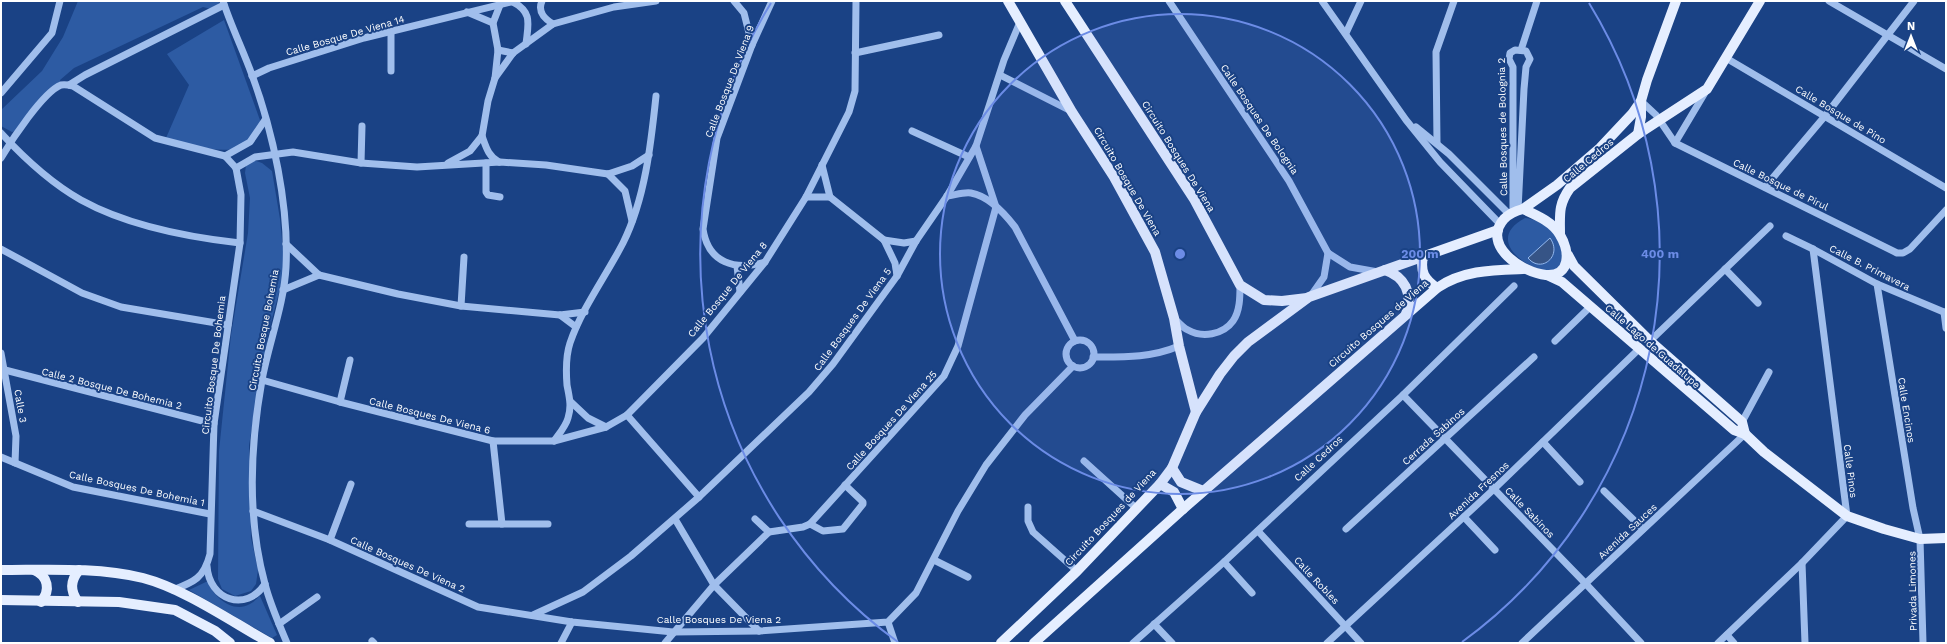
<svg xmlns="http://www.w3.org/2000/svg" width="1947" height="644" font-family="'Work Sans',sans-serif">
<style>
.green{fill:#2d5ba3}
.water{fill:#365486;stroke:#93b8ee}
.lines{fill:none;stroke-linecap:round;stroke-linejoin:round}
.minor{stroke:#a0beec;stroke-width:7}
.major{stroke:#e5eeff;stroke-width:10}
.ring{fill:none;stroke:#6c8ce6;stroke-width:2}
.labels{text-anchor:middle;stroke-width:4;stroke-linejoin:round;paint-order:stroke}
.street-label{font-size:10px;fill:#fff;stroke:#1a4285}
.centre{fill:#6c8ce6;stroke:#1a4285;stroke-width:2}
.ring-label{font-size:12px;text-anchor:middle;font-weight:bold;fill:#6c8ce6;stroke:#1a4285;stroke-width:4;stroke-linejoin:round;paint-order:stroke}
</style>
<rect width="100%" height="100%" fill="#1a4285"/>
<g class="green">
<polygon points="78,1 219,1 218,8 211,9 203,7 74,68 60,80 60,86 16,131 12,132 1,126 1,110 42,71 63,37"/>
<path d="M224 20 261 123C259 129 256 138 251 142 228 159 191 144 166 138L189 85 167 54Z"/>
<polygon points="253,160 262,163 272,171 280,219 285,270 269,330 249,445 251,538 258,570 256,584 251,591 235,596 222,589 218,579 219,451 231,335 248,233 250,198 245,173 246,165"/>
<path d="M1525 218C1540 219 1558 233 1562 248 1564 253 1562 261 1561 267 1559 269 1557 271 1554 272 1546 274 1540 270 1533 267 1509 255 1495 234 1525 218Z"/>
<path d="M208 581C213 597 233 614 250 604 254 602 257 598 260 596L277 635 272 638 189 590Z"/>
</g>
<path class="water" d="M1550 238C1563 256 1541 274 1528 258Z"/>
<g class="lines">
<g class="minor">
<path d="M223 1C231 26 243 50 252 75 273 132 289 205 286 267 284 305 269 342 262 380 250 447 247 518 265 584 270 604 279 624 287 643"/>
<path d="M542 1C537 12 545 19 553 24"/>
<polyline points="734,1 744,13 752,45"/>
<polyline points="1169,1 1289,181 1328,253 1350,267 1378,272"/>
<polyline points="1322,1 1406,120 1440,162 1500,224"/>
<polyline points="1829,1 1946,69"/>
<path d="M513 2C533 12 528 25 526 44"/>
<polyline points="467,12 493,23"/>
<polyline points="391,31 391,71"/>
<polyline points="1346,33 1361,1"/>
<polyline points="498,50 513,53"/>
<polyline points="1521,50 1537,1"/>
<polyline points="855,53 939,35"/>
<polyline points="1726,58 1946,188"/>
<polyline points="1000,75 1071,111"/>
<polyline points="252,76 269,68 364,38 515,1"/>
<polyline points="495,78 513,53 553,24 614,7 656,1"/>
<polyline points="69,85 85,75 224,5"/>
<polyline points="1,93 52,33 60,1"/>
<polyline points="1641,101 1656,115 1675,143 1897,253 1903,253 1910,249 1946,210"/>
<polyline points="1416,127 1449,154 1509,214"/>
<polyline points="912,131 969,157"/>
<path d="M1 133C24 158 51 183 81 200 128 226 186 237 240 243"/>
<path d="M482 136C486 147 488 156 499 162"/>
<polyline points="1437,143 1436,52 1454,1"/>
<polyline points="1675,143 1706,91"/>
<polyline points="976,146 996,207"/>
<polyline points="225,156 250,142 265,120"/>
<path d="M1 158C11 141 43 92 61 85 65 84 69 85 73 86L155 138 225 156 236 168"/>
<polyline points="361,163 362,126"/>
<polyline points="448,163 470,151 482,136 488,101 495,78 498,50 493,23 500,5"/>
<polyline points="486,163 486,192 488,195 500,197"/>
<polyline points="822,165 830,197 884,240 895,263 897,276"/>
<polyline points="236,168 255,157 293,152 361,163 417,167 500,162 546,165 608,174 632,166 649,155"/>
<polyline points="608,174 625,191 632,221"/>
<polyline points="1765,187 1825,116 1914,1"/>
<path d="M947 196C955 195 963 192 971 193 988 196 1005 214 1015 227L1075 341"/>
<polyline points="806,197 830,197"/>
<polyline points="1513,212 1513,67 1509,59 1510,53 1515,50 1526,51 1530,59 1526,67 1524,89 1518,210"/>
<polyline points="1786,236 1813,249 1877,284 1946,313"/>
<polyline points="884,240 904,243 916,241"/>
<polyline points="286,244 319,275 398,294 461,306 560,315 585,312"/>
<polyline points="1,249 82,293 121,307 228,325"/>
<path d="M765 262C735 271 708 263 703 229L717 138 752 45 772 1"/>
<polyline points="737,266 740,292"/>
<polyline points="1725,269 1758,303"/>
<polyline points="1877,284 1913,508 1920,539 1923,643"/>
<polyline points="283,290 319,275"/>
<polyline points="1312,294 1324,277 1328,253"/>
<polyline points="461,306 464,257"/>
<polyline points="1944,312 1946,328"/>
<polyline points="560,315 576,327"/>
<path d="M1174 318C1178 322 1183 328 1188 330 1202 338 1223 335 1233 321 1240 311 1240 297 1240 285"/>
<circle cx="1080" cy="354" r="14"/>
<polyline points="1555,341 1590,307"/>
<polyline points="1650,341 1770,226"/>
<polyline points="1,353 16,436 15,463"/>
<path d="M1093 357C1123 357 1151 358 1179 346"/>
<polyline points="5,370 214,424"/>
<polyline points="262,380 340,402 493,441 554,441 606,427 627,415 703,338 765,262 806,197 849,112 855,91 856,1"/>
<polyline points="1403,395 1586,584 1641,643"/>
<polyline points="340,402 350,360"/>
<polyline points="571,402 588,418 606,427"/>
<polyline points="627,415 699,497"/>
<polyline points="1742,422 1769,372"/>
<polyline points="493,441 502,524"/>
<path d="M554 441C559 434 566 426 568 418 572 406 569 396 567 385 566 372 566 355 570 343 582 308 606 276 623 243 645 199 651 144 656 96"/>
<polyline points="1543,442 1580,482"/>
<polyline points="1,457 73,487 210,514"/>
<polyline points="1084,461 1136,508"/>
<polyline points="1604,491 1643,529"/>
<polyline points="1028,507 1028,521 1033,532 1077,571"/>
<polyline points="253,511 330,540 478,607 572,622 673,632 759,631 888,622 916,593 958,511 986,465 1025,415 1073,366"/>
<polyline points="1464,517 1495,550"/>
<polyline points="675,519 714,585 759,631"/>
<polyline points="755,519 769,532 803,527 810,524 944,376 958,346 996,207"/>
<polyline points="469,524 548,524"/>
<polyline points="810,524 823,531 843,529 863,504 863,502 845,485"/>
<polyline points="1346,529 1534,357"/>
<polyline points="1258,531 1361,643"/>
<polyline points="330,540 351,484"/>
<polyline points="934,560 968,577"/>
<polyline points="1224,562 1252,593"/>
<polyline points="1802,563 1805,643"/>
<path d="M207 566C209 600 246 613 265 584"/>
<path d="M173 590C194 582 204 578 210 554L214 424 240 243 241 195 236 168"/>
<polyline points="533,615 583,592 631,556 699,497 809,392 833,364 897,276 916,241 947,196 976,146 1004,60 1020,22"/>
<polyline points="888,622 895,643"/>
<polyline points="279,624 317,597"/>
<polyline points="1154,624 1172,643"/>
<polyline points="1727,635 1734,643"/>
<polyline points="372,641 374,643"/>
<polyline points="561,643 572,622"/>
<polyline points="665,643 714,585 769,532"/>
<polyline points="1133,643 1224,562 1403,395 1514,286"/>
<polyline points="1327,643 1494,489 1639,349"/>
<polyline points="1522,643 1745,434"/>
<polyline points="1718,643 1802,563 1847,516 1813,249"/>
</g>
<g class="major">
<polyline points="1008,1 1072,112 1114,177 1155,252 1174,318 1179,346 1196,412"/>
<polyline points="1065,1 1194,199 1240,285 1264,300 1282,301 1307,298"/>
<polyline points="1638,134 1641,117 1641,101"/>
<polyline points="1523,209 1557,185 1600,148 1632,114 1641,101 1647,80 1676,1"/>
<path d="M1523 209C1536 215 1553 222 1560 235 1570 251 1571 277 1546 275 1522 273 1481 245 1504 219 1510 213 1515 211 1523 209Z"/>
<path d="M1560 234C1560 214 1558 205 1570 188L1638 134 1707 89 1760 1"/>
<polyline points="1568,255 1574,266 1650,341 1742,422 1745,434"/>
<path d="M1423 256C1420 272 1424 279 1437 288"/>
<path d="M1385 270C1405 277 1413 293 1406 314"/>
<polyline points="1547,275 1562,282 1734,430 1745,434 1764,452 1847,516 1884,529 1920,539 1946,538"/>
<polyline points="1172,468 1181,482 1203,491"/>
<polyline points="1160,484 1174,492 1183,509"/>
<path d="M1 570C48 570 97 567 143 578 185 589 232 622 270 643"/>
<path d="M34 570C48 576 51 590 41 602"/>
<polyline points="1,600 119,602 175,610 215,631 230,643"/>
<path d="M78 602C70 591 70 581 79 570"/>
<polyline points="1001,643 1077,571 1160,484 1172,468 1196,412 1220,374 1234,356 1248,342 1309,297 1498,230"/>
<path d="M1034 643 1183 509 1437 288C1463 270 1493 270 1523 269"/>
</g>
</g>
<circle cx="1180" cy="254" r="240" fill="#6c8ce6" fill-opacity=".12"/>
<g class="ring">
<circle cx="1180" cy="254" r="240"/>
<path d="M898 642A480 480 0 0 1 771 3M1589 3A480 480 0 0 1 1462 642"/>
</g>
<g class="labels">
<g class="street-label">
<text transform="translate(345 35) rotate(-16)" y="4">Calle Bosque De Viena 14</text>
<text transform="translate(729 81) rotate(-69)" y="4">Calle Bosque De Viena 9</text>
<text transform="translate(1841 114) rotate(31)" y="4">Calle Bosque de Pino</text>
<text transform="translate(1260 119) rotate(56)" y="4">Calle Bosques De Bolognia</text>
<text transform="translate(1502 127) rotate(-91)" y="4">Calle Bosques de Bolognia 2</text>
<text transform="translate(1179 156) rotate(58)" y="4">Circuito Bosques De Viena</text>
<text transform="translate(1588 160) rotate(-40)" y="4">Calle Cedros</text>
<text transform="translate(1128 181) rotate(60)" y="4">Circuito Bosque De Viena</text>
<text transform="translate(1781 184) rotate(26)" y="4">Calle Bosque de Pirul</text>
<text transform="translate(1870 267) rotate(27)" y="4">Calle B. Primavera</text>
<text transform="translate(727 289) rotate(-51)" y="4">Calle Bosque De Viena 8</text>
<text transform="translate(852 319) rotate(-54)" y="4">Calle Bosques De Viena 5</text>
<text transform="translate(1378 323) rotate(-41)" y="4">Circuito Bosques de Viena</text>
<text transform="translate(263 330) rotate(-79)" y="4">Circuito Bosque Bohemia</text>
<text transform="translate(1653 346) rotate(41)" y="4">Calle Lago de Guadalupe</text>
<text transform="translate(213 365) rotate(-83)" y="4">Circuito Bosque De Bohemia</text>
<text transform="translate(112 388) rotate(14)" y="4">Calle 2 Bosque De Bohemia 2</text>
<text transform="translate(21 406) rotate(80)" y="4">Calle 3</text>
<text transform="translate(1907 410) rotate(81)" y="4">Calle Encinos</text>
<text transform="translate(430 415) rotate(14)" y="4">Calle Bosques De Viena 6</text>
<text transform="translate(891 420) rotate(-48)" y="4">Calle Bosques De Viena 25</text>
<text transform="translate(1433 436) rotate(-42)" y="4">Cerrada Sabinos</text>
<text transform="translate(1318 458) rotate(-43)" y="4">Calle Cedros</text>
<text transform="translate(1851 471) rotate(83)" y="4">Calle Pinos</text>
<text transform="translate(137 488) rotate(12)" y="4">Calle Bosques De Bohemia 1</text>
<text transform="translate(1478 490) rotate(-43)" y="4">Avenida Fresnos</text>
<text transform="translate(1530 512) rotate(46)" y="4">Calle Sabinos</text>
<text transform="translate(1110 517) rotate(-47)" y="4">Circuito Bosques de Viena</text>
<text transform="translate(1627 531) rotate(-43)" y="4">Avenida Sauces</text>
<text transform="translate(408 564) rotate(24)" y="4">Calle Bosques De Viena 2</text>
<text transform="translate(1317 580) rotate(47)" y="4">Calle Robles</text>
<text transform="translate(1912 591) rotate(-91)" y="4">Privada Limones</text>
<text x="719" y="623">Calle Bosques De Viena 2</text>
</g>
</g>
<circle cx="1180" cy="254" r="6" class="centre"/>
<g class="ring-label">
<text x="1420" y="258">200 m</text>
<text x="1660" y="258">400 m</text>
</g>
<rect width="1947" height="644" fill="none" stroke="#ffffff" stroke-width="4"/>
<g transform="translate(1911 36)" stroke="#1a4285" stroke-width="3" paint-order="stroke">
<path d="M0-3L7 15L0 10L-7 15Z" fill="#ffffff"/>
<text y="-6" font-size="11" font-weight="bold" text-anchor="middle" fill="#ffffff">N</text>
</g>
</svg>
